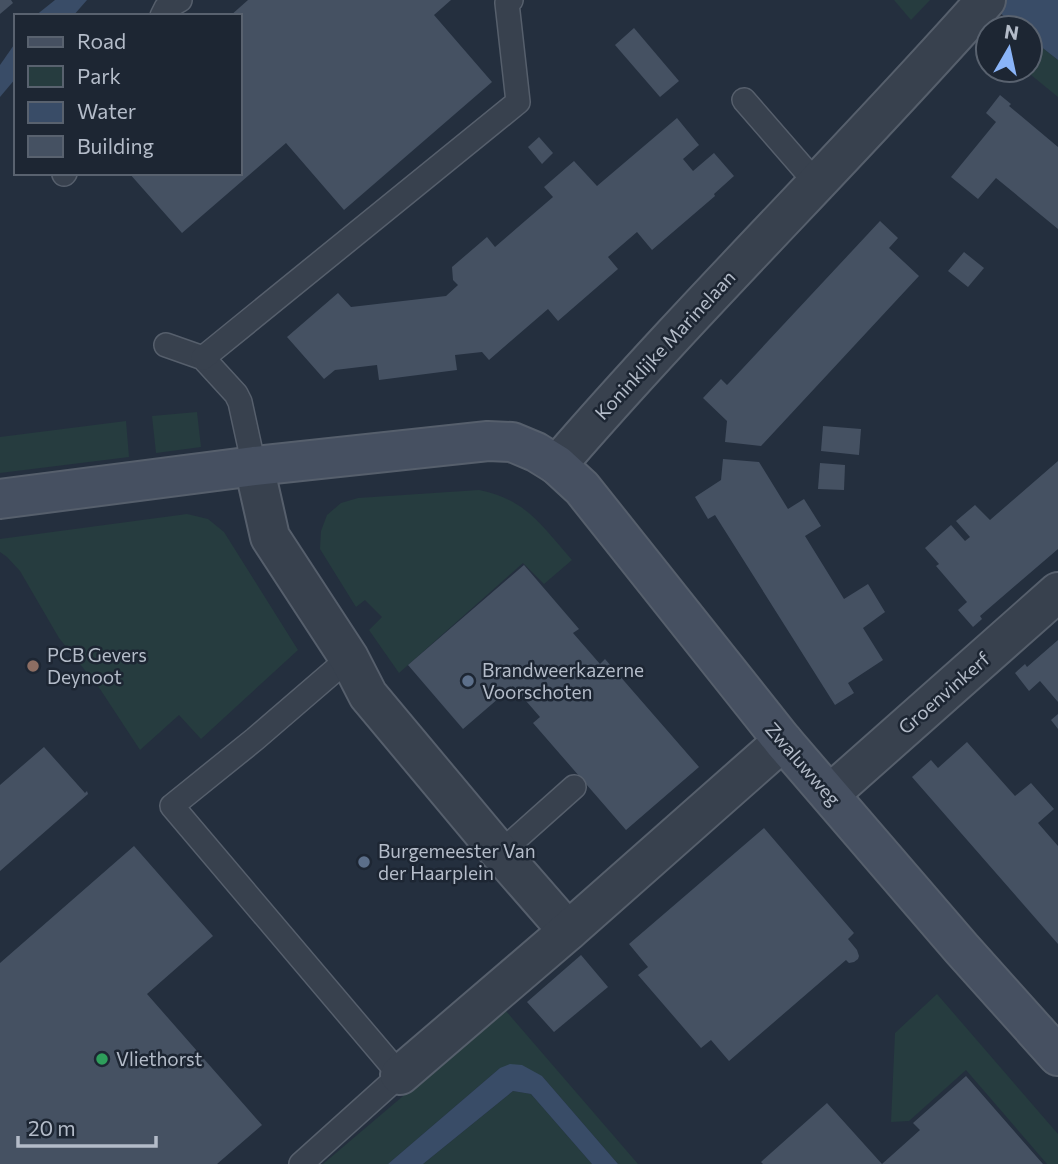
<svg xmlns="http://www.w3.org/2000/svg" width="1058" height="1164" font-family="Commissioner,sans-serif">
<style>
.green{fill:#263c3f}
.water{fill:#394c67}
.building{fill:#455162}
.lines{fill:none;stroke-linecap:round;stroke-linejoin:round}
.lane-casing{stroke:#565f6c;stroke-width:26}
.street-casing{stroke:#565f6c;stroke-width:42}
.secondary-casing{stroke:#565f6c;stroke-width:42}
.lane{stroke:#38414e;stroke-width:23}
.street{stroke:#38414e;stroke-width:38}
.secondary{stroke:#465061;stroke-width:38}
.education-dot{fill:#8d6e63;stroke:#1d2633;stroke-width:2.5}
.service-dot{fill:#5c6f8a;stroke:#1d2633;stroke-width:2.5}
.leisure-dot{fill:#2e9e5b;stroke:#1d2633;stroke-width:2.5}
.labels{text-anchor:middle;stroke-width:5;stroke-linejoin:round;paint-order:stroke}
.street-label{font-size:19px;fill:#b4bcc9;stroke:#1d2633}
.poi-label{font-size:19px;fill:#b4bcc9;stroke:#1d2633;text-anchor:start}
</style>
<rect width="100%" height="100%" fill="#242f3e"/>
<g class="green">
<polygon points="894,0 930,0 911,20"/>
<polygon points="1030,38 1058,60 1058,97 1025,70 1030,70"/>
<polygon points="197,412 201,447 156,453 152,416"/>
<polygon points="126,421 129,457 0,473 0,437"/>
<path d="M479 490C527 500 541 525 572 560L544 584 523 563 399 673 369 630 382 617 365 600 356 607 320 549 321 531 327 515 341 503 358 498Z"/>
<polygon points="187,514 208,519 224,532 298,650 201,739 179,715 140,750 100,689 59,638 20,571 7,557 0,552 0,539"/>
<polygon points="937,994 1058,1134 1058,1164 1047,1164 966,1070 909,1121 891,1122 895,1033"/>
<polygon points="506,1011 638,1164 618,1164 542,1076 500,1068 388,1164 323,1164 502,1012"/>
<polygon points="513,1091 531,1094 592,1164 423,1164"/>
</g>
<g class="water">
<polygon points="55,0 87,0 73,16 35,16"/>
<polygon points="986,0 1058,0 1058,60 1030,38 1030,28 1017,28"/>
<polygon points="16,42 16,78 0,97 0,65"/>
<polygon points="510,1064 522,1065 542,1076 618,1164 592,1164 531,1094 513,1091 423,1164 388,1164 500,1068"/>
</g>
<g class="building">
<polygon points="0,0 11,0 13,3 0,14"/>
<polygon points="248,0 451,0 434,15 492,82 344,210 286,143 182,233 129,173 240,173 240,16 230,16"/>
<polygon points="634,28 679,81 660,97 615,45"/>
<polygon points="1000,95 1011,104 1009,106 1058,147 1058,229 996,178 978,199 951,177 996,122 986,113"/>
<polygon points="677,118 699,145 683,159 693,171 714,153 734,176 714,194 715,196 652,250 637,232 608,257 618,269 558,321 548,309 489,360 482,352 455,355 457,370 379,380 377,365 335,370 324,379 287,337 338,293 351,307 446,296 458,285 453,280 452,267 487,237 495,247 525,221 553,197 544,187 574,161 597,186"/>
<polygon points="539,137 553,153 542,164 528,147"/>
<polygon points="880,221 898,238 889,248 919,276 761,446 725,442 727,421 703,398 721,379 727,385 729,383"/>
<polygon points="964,252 984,268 968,287 948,271"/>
<polygon points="823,426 861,429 859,455 821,451"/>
<polygon points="723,459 759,462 788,509 804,499 821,526 805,536 844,599 868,584 885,612 863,628 883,660 848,683 854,693 835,705 715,515 708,519 695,497 721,480"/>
<polygon points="1058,461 1058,549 980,616 982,619 973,627 958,610 967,602 936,566 939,564 925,548 951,525 965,541 970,537 956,521 975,505 990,520"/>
<polygon points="820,463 845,465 844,490 818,489"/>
<polygon points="524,565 579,629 573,633 600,664 605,659 699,767 626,830 533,723 540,717 513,686 463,729 408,665"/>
<polygon points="1058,640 1058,702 1040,681 1029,691 1015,673 1025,664 1027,667"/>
<polygon points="1058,714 1058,729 1051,720"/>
<polygon points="967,742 1015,796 1031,783 1054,809 1038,823 1058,846 1058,944 912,777 931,760 938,768"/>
<polygon points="44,747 85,793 87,791 88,794 0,871 0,785"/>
<polygon points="764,828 854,933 848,939 857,950 859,956 858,959 854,962 849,963 846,960 729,1061 711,1040 701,1048 638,975 648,967 629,944"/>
<polygon points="134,846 213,936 147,994 262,1125 217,1164 0,1164 0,963"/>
<polygon points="581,955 608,987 554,1032 527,1002"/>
<polygon points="966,1076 1043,1164 763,1164 761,1162 827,1103 882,1164 920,1130 913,1123"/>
</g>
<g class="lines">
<g class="lane-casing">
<g id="lane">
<polyline points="162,16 166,8 180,0"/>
<polyline points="744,100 817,184"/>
<polyline points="64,174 65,173"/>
<polyline points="166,345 203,358 236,394 240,402 254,466"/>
<polyline points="203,358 518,102 507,3 511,0"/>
<polyline points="500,853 574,787"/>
<polyline points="301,1164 400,1075 172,806 255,739 349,658"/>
</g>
</g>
<g class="street-casing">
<g id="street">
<path d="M557 465C695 305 846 158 986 0"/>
<polyline points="254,466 270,537 349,658 368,695 500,853 568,931"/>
<polyline points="830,794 1058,592"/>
<polyline points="400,1075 568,931 783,741"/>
</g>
</g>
<g class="secondary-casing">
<polyline id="secondary" points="0,499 254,466 488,441 512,442 536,452 557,465 582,488 783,741 962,949 1058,1056"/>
</g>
<use href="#lane" class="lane"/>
<use href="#street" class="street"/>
<use href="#secondary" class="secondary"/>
</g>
<circle class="education-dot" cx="33" cy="666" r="7"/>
<g class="service-dot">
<circle cx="468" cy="681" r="7"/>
<circle cx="364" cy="862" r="7"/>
</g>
<circle class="leisure-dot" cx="102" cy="1059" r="7"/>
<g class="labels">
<g class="street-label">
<text transform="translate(665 345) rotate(-47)" y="7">Koninklijke Marinelaan</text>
<text transform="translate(944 693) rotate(-41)" y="7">Groenvinkerf</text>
<text transform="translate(803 764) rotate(49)" y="7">Zwaluwweg</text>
</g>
<g class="poi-label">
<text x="47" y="662">PCB Gevers<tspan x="47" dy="22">Deynoot</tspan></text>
<text x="482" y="677">Brandweerkazerne<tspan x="482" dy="22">Voorschoten</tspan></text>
<text x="378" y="858">Burgemeester Van<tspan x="378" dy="22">der Haarplein</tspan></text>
<text x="116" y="1066">Vliethorst</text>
</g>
</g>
<rect x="14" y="14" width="228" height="161" fill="#1d2633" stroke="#59626f" stroke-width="2"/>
<rect x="28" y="37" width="35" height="10" fill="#465061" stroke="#59626f" stroke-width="2"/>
<text x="77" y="49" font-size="21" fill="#b4bcc9">Road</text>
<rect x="28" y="66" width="35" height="21" fill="#263c3f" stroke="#59626f" stroke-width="2"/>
<text x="77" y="84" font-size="21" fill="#b4bcc9">Park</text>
<rect x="28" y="102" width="35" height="21" fill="#394c67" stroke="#59626f" stroke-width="2"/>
<text x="77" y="119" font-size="21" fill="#b4bcc9">Water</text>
<rect x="28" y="136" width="35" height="21" fill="#455162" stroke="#59626f" stroke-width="2"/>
<text x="77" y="154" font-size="21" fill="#b4bcc9">Building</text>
<g transform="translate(1009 49) rotate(9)"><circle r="33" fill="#1d2633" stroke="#59626f" stroke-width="2"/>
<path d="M0-5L12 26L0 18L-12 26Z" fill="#8ab4f8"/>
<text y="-10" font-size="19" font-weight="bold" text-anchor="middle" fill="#b4bcc9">N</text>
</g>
<path d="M18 1136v10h138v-10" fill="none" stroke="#b4bcc9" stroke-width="3.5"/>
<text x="28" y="1136" font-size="21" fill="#b4bcc9" stroke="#1d2633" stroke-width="5" paint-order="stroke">20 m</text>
</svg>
